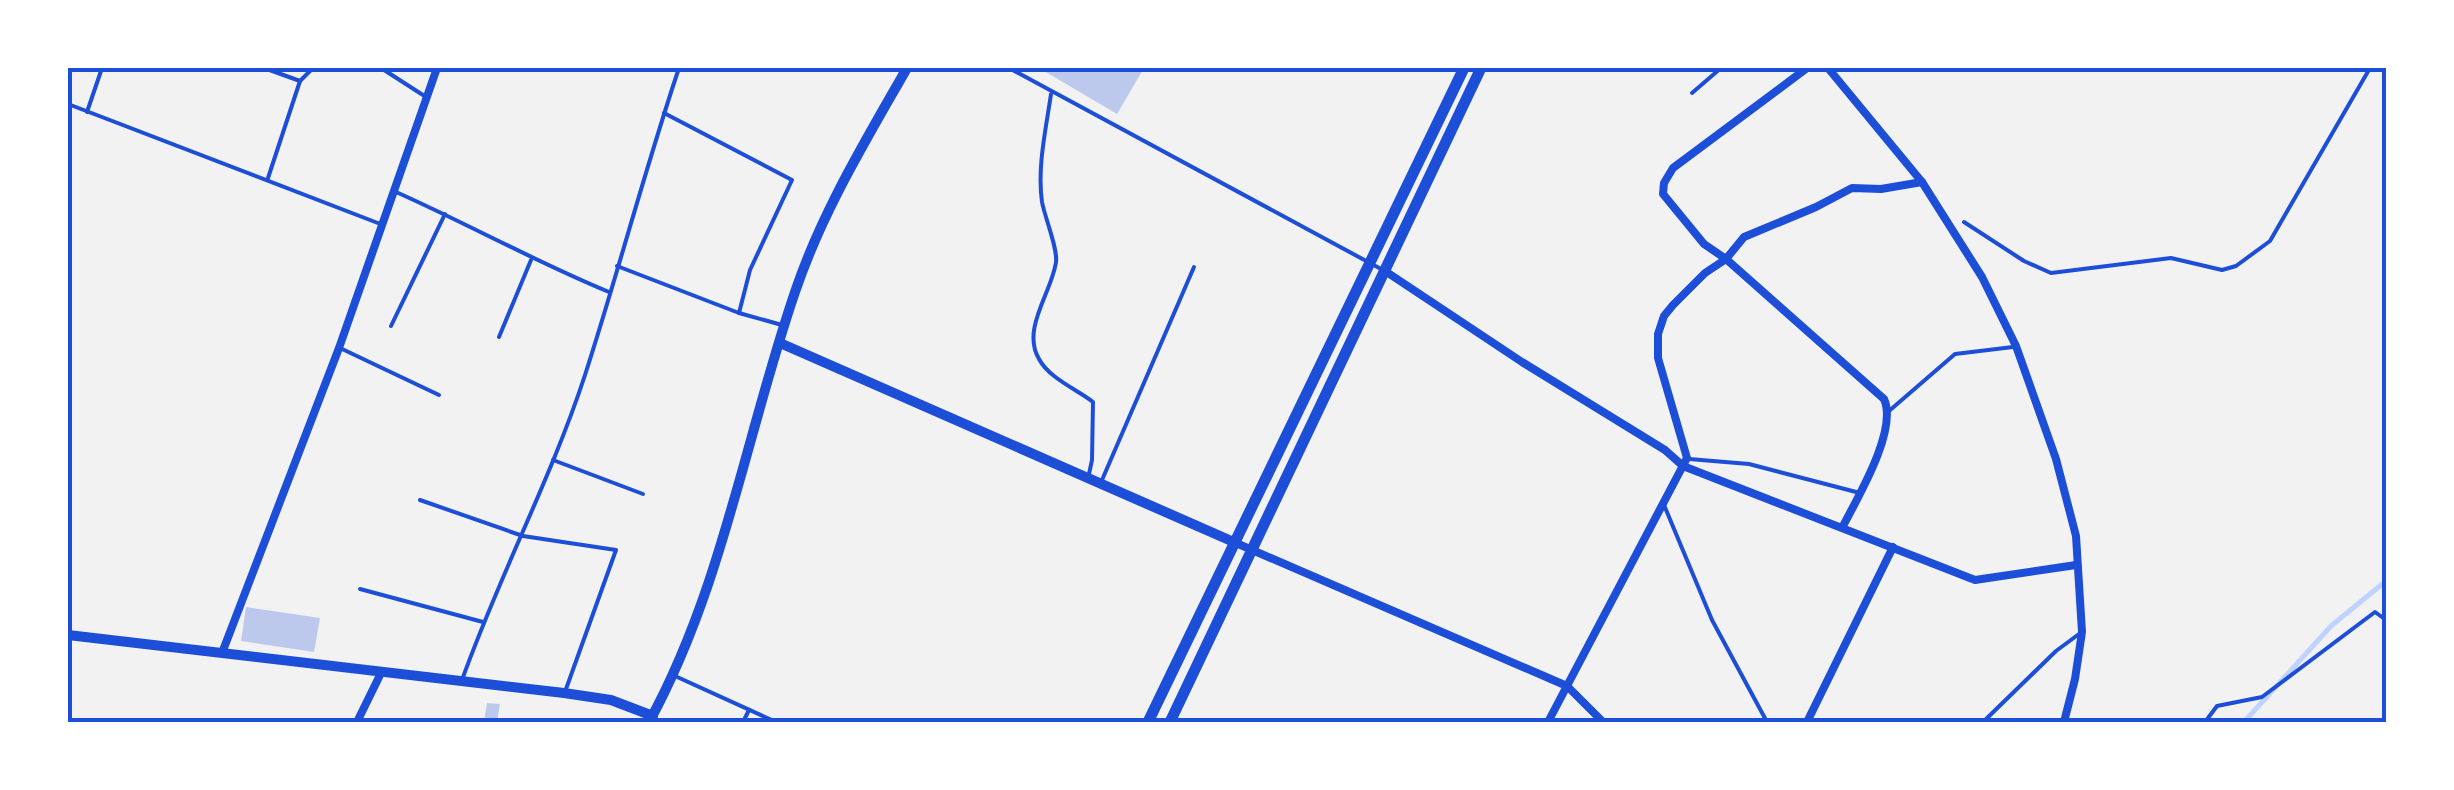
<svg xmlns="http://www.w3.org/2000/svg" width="2454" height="790" font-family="Inter,sans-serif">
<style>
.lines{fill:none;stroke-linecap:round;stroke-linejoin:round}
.stream{stroke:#bfd3fe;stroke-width:5}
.building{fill:#bdc9ec}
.path{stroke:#1d4ed8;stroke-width:4}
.service{stroke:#1d4ed8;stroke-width:4}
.minor{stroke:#1d4ed8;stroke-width:8}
.tertiary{stroke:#1d4ed8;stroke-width:10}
.secondary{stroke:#1d4ed8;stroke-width:11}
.neatline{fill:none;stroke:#1d4ed8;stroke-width:4}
</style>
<rect width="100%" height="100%" fill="#f2f2f2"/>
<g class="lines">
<polyline class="stream" points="2244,722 2331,626 2386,581"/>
</g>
<g class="building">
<polygon points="1039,68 1144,68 1117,114"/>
<polygon points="246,607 320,618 314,652 241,641"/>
<polygon points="487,703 500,704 497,722 484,722"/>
</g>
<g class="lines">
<polyline class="path" points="1964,222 2024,261 2051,273 2171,258 2222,270 2236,266 2270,241 2370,68"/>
<g class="service">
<polyline points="264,68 300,81"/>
<polyline points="381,68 426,97"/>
<polyline points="1009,68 1381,269"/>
<polyline points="1692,93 1721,68"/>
<path d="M1051 94C1046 129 1037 167 1042 202 1045 218 1058 249 1056 262 1052 292 1021 329 1039 359 1049 378 1076 389 1093 402L1092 460 1089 474"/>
<polyline points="68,104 383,225"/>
<polyline points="87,112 102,68"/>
<polyline points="664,113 792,180 750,270 739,313"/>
<polyline points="268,178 300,81 313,68"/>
<path d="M396 192C468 224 536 262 609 292"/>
<polyline points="617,266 739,313 782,325"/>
<polyline points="391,326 445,214"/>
<polyline points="499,337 531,260"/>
<polyline points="340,348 439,395"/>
<polyline points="1889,411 1955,354 2013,347"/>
<polyline points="1689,459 1749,464 1860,493"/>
<polyline points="553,460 643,494"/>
<polyline points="1102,480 1194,267"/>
<polyline points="420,500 523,536 616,550 566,689"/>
<polyline points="1664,505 1712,620 1767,722"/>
<polyline points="360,589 483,622"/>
<polyline points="675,676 776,722"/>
<path d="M462 680C499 576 551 479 585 375 618 273 645 169 679 68"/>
<polyline points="743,722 749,710"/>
<polyline points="1983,722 2056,651 2079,634"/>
<polyline points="2205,722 2217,706 2262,697 2375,612 2386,620"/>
</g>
<g class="minor">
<path d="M1807 68 1673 168 1664 183 1663 194 1704 244 1726 259 1884 399C1898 430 1858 497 1843 526"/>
<polyline points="1828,68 1922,182 1982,277 2016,346 2056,459 2076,536 2082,632 2075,679 2064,722"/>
<polyline points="1385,271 1522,362 1665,450 1683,466 1975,580 2076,565"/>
<polyline points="1236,543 1567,686 1603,722"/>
<polyline points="222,653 339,348 437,68"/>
<polyline points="357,722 381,673"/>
<polyline points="1548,722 1687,458 1658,358 1658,334 1664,316 1673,305 1705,273 1726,259 1744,237 1816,207 1852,188 1881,189 1922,182"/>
<polyline points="1807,722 1893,547"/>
</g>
<g class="tertiary">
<polyline points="780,343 1236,543"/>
<polyline points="68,635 564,693 611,700 653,716"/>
<path d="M649 722C722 589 746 435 795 292 822 212 866 140 907 68"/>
</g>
<g class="secondary">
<polyline points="1148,722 1464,68"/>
<polyline points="1170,722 1481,68"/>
</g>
</g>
<rect width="2454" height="790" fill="none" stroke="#ffffff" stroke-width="140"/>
<rect x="70" y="70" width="2314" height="650" class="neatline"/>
</svg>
